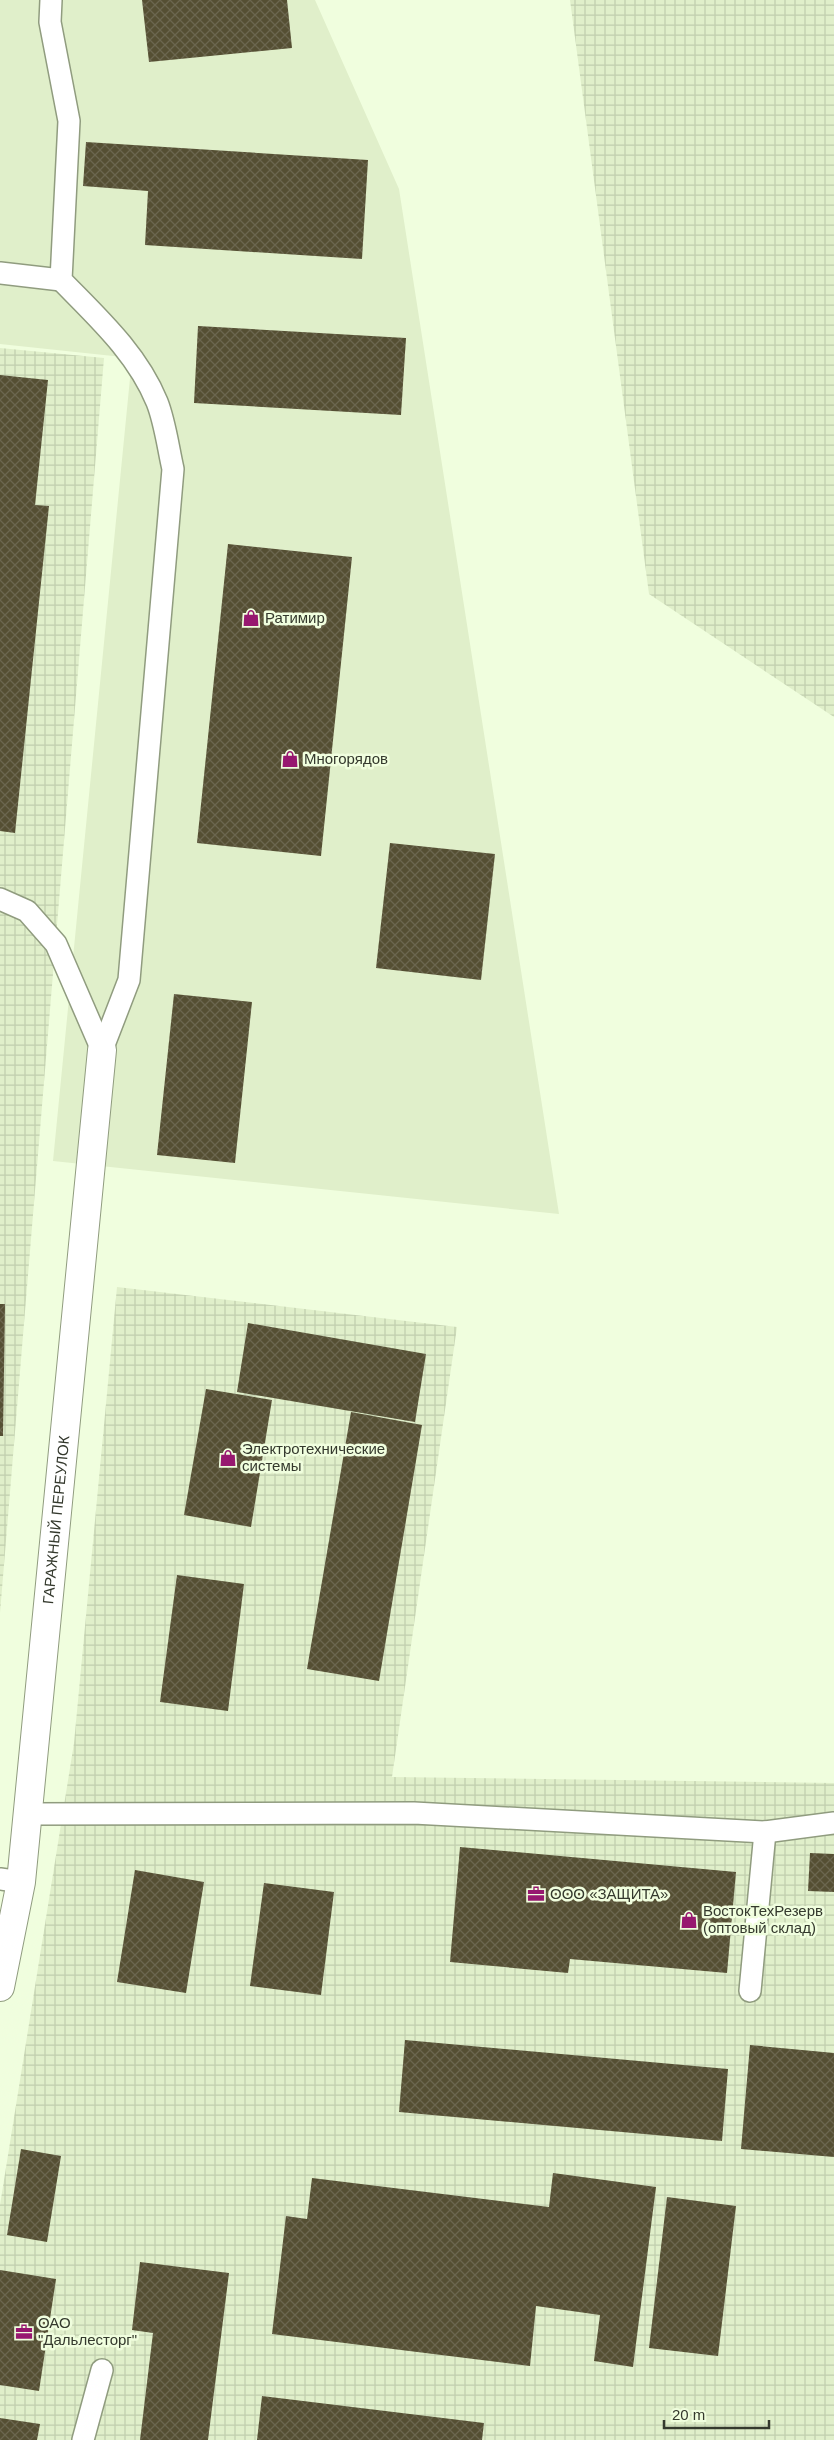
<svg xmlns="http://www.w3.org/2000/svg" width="834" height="2440" font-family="Arial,sans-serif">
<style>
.built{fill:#e0efca}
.industrial{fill:url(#industrial-grid)}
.building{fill:url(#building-cross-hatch)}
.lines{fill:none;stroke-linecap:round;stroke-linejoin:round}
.lane-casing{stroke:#909c7f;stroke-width:24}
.street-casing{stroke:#909c7f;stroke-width:30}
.lane{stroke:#fff;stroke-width:21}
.street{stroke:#fff;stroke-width:28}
.labels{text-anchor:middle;stroke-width:5;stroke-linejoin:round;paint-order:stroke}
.poi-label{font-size:15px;fill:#34392d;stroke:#f0fede;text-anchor:start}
.street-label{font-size:15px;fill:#34392d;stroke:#f0fede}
</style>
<defs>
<pattern id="industrial-grid" width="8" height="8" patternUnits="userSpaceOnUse" patternTransform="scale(1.25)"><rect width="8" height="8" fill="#e0efca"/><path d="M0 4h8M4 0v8" fill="none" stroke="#c1ceae"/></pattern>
<pattern id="building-cross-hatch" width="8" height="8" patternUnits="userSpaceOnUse" patternTransform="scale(1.25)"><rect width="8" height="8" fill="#554f33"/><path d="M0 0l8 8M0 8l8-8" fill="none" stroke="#6b664f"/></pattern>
</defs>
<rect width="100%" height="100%" fill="#f0fede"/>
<polygon class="built" points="0,0 315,0 399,189 559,1214 53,1161 132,358 0,344"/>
<g class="industrial">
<polygon points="570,0 834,0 834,717 649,594"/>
<polygon points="0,348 104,358 0,1613"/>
<polygon points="117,1287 457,1327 392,1777 834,1783 834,2440 0,2440 0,2205 74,1743"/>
</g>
<g class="building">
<polygon points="142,0 287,0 292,48 149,62"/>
<polygon points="86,142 368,160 362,259 145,245 148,191 83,186"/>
<polygon points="198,326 406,338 401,415 194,403"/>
<polygon points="0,375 48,380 35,505 49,506 15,833 0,831"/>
<polygon points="228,544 352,557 321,856 197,843"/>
<polygon points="390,843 495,854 481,980 376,968"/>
<polygon points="174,994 252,1002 235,1163 157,1155"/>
<polygon points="0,1304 5,1304 3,1436 0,1436"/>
<polygon points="248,1323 426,1354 415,1422 237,1392"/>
<polygon points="206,1389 272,1400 251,1527 184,1515"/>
<polygon points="351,1412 422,1425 379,1681 307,1669"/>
<polygon points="177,1575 244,1584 228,1711 160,1702"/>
<polygon points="460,1847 736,1872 727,1973 570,1959 568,1973 450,1962"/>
<polygon points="810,1853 834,1854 834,1892 808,1891"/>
<polygon points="135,1870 204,1882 186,1993 117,1982"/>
<polygon points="264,1883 334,1892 321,1995 250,1986"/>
<polygon points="405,2040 728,2069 722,2141 399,2112"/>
<polygon points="750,2045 834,2053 834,2157 741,2149"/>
<polygon points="21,2149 61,2156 47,2242 7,2235"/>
<polygon points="553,2173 656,2187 633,2367 594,2361 600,2315 536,2306 530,2366 272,2334 286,2216 307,2219 312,2178 549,2207"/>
<polygon points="667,2197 736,2206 718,2356 649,2348"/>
<polygon points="140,2262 229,2273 208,2440 140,2440 153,2333 132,2330"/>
<polygon points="0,2270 56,2279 39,2391 0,2385"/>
<polygon points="262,2396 484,2423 482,2440 257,2440"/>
<polygon points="0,2418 40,2424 37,2440 0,2440"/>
</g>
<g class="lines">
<g class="lane-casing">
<g id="lane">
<path d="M51 0 50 22 69 121 61 280C97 317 137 353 157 402 165 422 168 447 173 469L129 980 102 1050"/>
<polyline points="0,273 61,280"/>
<polyline points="0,899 27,911 56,944 102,1050"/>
<polyline points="27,1814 414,1813 765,1832 834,1823"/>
<polyline points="0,1879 21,1882"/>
<polyline points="750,1991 765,1832"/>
<polyline points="83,2440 102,2370"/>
</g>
</g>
<g class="street-casing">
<g id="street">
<path id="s1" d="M0 1987 21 1882 102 1050"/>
</g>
</g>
<use href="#lane" class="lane"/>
<use href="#street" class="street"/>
</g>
<defs>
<g id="shop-bare" transform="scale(1.35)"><path d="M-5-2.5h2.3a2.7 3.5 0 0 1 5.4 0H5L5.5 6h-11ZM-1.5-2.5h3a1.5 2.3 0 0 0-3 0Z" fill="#971870" stroke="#f0fede" stroke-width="2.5" paint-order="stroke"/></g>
<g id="office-bare" transform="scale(1.35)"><path d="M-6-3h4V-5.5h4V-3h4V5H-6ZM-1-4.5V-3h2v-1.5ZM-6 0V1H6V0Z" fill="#971870" stroke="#f0fede" stroke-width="2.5" paint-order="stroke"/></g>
</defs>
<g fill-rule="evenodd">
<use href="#shop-bare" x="251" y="618"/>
<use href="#shop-bare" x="290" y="759"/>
<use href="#shop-bare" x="228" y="1458"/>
<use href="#office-bare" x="536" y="1894"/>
<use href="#shop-bare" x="689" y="1920"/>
<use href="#office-bare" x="24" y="2332"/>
</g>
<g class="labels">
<g class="poi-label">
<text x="265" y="623">Ратимир</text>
<text x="304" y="764">Многорядов</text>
<text x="242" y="1454">Электротехнические<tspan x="242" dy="17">системы</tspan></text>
<text x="550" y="1899">ООО «ЗАЩИТА»</text>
<text x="703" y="1916">ВостокТехРезерв<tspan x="703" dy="17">(оптовый склад)</tspan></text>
<text x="38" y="2328">ОАО<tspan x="38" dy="17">"Дальлесторг"</tspan></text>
</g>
<g class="street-label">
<text dy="5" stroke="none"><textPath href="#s1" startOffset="471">ГАРАЖНЫЙ ПЕРЕУЛОК</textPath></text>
</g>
</g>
<path d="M664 2420v8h105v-8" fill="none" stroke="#34392d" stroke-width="2.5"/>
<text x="672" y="2420" font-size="15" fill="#34392d" stroke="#f0fede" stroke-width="4" paint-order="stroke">20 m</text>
</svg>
